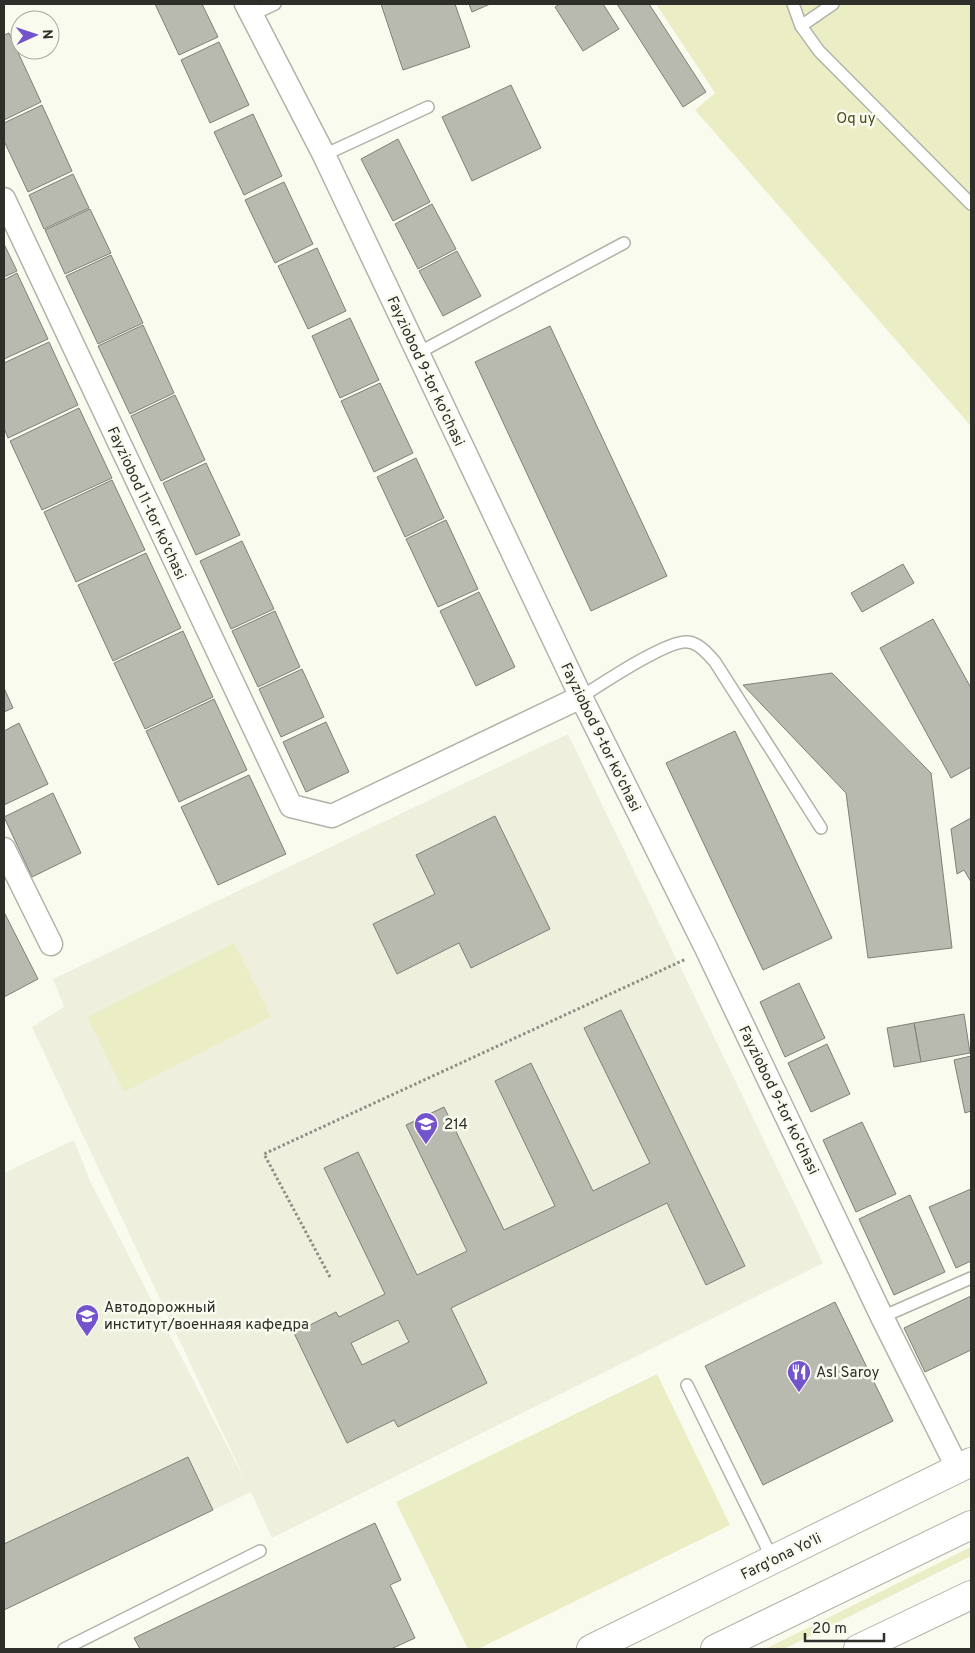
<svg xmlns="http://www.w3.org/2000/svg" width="975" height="1653" font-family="Overpass,sans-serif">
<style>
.built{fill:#eeefdd}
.green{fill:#ebeec4}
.building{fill:#b9baaf;stroke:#7f8076;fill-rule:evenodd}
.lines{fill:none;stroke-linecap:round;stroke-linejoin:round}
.lane-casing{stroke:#b2b3a8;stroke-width:14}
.street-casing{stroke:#b2b3a8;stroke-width:25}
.secondary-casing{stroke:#b2b3a8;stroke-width:30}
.primary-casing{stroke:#b2b3a8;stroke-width:30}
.path{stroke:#8d8e86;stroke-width:3;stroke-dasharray:2.5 2.5;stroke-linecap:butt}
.lane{stroke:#fff;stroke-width:11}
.street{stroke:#fff;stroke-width:22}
.secondary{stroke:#fff;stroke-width:28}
.primary{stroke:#fff;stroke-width:28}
.labels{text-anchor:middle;stroke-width:5;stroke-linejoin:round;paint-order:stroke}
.park-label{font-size:15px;fill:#4a4c17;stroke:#f9fbef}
.street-label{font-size:15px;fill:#2e2e2a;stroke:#f9fbef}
.poi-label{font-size:15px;fill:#2e2e2a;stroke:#f9fbef;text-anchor:start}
</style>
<rect width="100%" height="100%" fill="#f9fbef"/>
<polygon class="built" points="568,734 823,1263 272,1538 251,1492 4,1610 4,1173 74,1140 90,1181 248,1486 32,1027 64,1007 53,979"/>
<g class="green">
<polygon points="656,4 971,4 971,426 695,110 715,93"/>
<polygon points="234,943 271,1017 124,1092 87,1017"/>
<polygon points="657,1374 730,1525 478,1649 468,1649 396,1502"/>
<polygon points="971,1547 971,1556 784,1649 765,1649"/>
</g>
<g class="building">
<polygon points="155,4 202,4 218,37 179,55"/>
<polygon points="381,4 455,4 470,47 403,70"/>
<polygon points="469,4 490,4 472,12"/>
<polygon points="560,4 603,4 619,29 583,51 555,7"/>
<polygon points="617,4 649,4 706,92 683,107"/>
<polygon points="9,33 41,102 4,120 4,35"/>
<polygon points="219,42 249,105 210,123 181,60"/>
<polygon points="511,85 541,148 472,181 442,117"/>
<polygon points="42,105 72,171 28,192 4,141 4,123"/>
<polygon points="253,114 282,176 244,195 214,132"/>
<polygon points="398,139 430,202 393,221 361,159"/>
<polygon points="73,174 89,208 44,229 29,195"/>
<polygon points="284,182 313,244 275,263 245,200"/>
<polygon points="432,204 456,249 418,269 395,224"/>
<polygon points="90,209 111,253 65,274 45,230"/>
<polygon points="4,244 17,271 4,277"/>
<polygon points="317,248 346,311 308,329 278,266"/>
<polygon points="457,251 481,296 443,316 419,271"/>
<polygon points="111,255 143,323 98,344 66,276"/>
<polygon points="17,273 48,339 4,359 4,280"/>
<polygon points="350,318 379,380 340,398 312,336"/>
<polygon points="143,325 174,393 130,414 98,346"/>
<polygon points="550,326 667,576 591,611 475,362"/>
<polygon points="49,342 78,405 8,438 4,428 4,363"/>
<polygon points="380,383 413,453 374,472 341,401"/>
<polygon points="175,395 205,460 161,481 131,416"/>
<polygon points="79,408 112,478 42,510 10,441"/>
<polygon points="416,458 444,518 405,537 377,477"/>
<polygon points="206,463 240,535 196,555 163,483"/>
<polygon points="112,480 145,550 76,582 44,512"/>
<polygon points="446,520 478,589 438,607 406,539"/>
<polygon points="242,541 274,609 231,629 200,561"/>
<polygon points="146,553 181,628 113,661 78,585"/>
<polygon points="903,564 914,583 862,612 851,593"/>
<polygon points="479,592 515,667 476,686 440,611"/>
<polygon points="275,611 300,667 258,687 232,631"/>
<polygon points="933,619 971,688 971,767 951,778 880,648"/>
<polygon points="183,631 213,697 145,729 114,663"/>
<polygon points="302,669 324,717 281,737 259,689"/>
<polygon points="832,673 931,773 952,948 868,958 846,793 743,685"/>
<polygon points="4,688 13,708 4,712"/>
<polygon points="214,699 247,770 179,802 146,731"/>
<polygon points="326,722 349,772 306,792 283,742"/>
<polygon points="19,723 48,784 4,805 4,731"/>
<polygon points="735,731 832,938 763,970 666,763"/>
<polygon points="249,775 286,854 218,885 181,807"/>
<polygon points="53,793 81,853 32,877 4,817"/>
<polygon points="495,816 550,929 471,968 459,943 397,974 373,924 435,894 416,855"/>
<polygon points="971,818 971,882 964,870 957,874 951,829"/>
<polygon points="4,912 38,979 4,997"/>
<polygon points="799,983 825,1038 785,1057 760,1002"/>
<path d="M621 1010 745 1266 706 1285 667 1203 451 1308 487 1383 398 1427 394 1420 347 1443 294 1333 336 1312 339 1317 385 1294 324 1168 358 1152 417 1275 467 1251 406 1125 444 1107 504 1230 555 1206 495 1081 531 1063 593 1191 650 1163 584 1028ZM398 1320 409 1342 362 1365 351 1343Z"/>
<polygon points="964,1014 970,1053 921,1062 914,1023"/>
<polygon points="914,1023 921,1062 894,1067 887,1028"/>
<polygon points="827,1044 850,1094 811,1112 788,1063"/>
<polygon points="971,1056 971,1111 965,1113 954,1060"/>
<polygon points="862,1122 896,1194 856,1212 823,1140"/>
<polygon points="971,1189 971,1261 956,1268 929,1207"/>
<polygon points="910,1195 945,1272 894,1295 859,1219"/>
<polygon points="971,1296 971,1350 925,1372 904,1328"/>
<polygon points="835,1302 893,1421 763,1485 705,1366"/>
<polygon points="188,1457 213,1510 4,1610 4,1544"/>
<polygon points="375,1523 401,1580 390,1585 415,1638 391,1649 140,1649 134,1638"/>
</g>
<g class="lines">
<g class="lane-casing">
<g id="lane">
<polyline points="793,4 801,26 819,51 971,204"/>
<polyline points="252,15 275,4"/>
<polyline points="801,26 833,4"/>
<polyline points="324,155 428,107"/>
<polyline points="418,353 624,243"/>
<path d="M581 697C600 685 668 639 688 642 699 643 708 654 715 662L821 828"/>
<polyline points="882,1317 971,1278"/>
<polyline points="687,1385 773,1560"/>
<polyline points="64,1649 260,1551"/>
</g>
</g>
<g class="street-casing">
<g id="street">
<polyline points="246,4 324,155 581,697 706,948 882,1317 958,1469"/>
<polyline points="4,199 291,806 332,816 581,697"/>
<polyline points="4,849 51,944"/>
</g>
</g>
<g class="secondary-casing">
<polyline id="secondary" points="858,1649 971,1595"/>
</g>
<g class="primary-casing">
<g id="primary">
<polyline points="591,1649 971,1462"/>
<polyline points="715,1649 971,1525"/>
</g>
</g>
<polyline class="path" points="330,1277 264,1154 686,959"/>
<use href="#lane" class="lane"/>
<use href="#street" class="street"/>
<use href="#secondary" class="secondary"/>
<use href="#primary" class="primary"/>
</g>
<defs>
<g id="school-pin" transform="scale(1.25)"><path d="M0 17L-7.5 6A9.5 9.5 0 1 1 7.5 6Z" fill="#7354cd" stroke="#f9fbef"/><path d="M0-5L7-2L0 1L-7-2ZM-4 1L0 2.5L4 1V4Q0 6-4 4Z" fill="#fff"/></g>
<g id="university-pin" transform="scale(1.25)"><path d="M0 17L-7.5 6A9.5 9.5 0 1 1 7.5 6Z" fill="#7354cd" stroke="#f9fbef"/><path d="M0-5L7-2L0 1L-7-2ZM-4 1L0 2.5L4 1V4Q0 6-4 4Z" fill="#fff"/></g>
<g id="restaurant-pin" transform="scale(1.25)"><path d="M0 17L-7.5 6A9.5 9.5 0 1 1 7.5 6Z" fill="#7354cd" stroke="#f9fbef"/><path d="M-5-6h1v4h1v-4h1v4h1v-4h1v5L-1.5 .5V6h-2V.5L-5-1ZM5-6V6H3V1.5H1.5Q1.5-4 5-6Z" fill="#fff"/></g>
</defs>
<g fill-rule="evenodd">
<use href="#school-pin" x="426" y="1124"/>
<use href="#university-pin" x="87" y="1316"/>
<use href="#restaurant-pin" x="799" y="1372"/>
</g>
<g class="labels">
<g class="park-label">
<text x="856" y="123">Oq uy</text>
</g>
<g class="street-label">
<text transform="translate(426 371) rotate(65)" y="5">Fayziobod 9-tor ko'chasi</text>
<text transform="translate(147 503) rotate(65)" y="5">Fayziobod 11-tor ko'chasi</text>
<text transform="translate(601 737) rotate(64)" y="5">Fayziobod 9-tor ko'chasi</text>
<text transform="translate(779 1100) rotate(64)" y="5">Fayziobod 9-tor ko'chasi</text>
<text transform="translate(781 1556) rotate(-26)" y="5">Farg'ona Yo'li</text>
</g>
<g class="poi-label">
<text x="444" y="1129">214</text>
<text x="104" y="1312">Автодорожный<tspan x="104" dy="17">институт/военнаяя кафедра</tspan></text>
<text x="816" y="1377">Asl Saroy</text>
</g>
</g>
<rect width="975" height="1653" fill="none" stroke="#2e2e2a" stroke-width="10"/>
<g transform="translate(35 35) rotate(87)"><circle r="24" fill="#f9fbef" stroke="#a8a9a0"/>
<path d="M0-4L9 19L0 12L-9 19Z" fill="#7354cd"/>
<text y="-8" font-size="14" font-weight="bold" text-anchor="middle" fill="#2e2e2a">N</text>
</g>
<path d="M805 1633v8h79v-8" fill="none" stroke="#2e2e2a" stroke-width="2.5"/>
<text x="812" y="1633" font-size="15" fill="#2e2e2a" stroke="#f9fbef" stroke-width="4" paint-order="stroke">20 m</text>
</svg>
